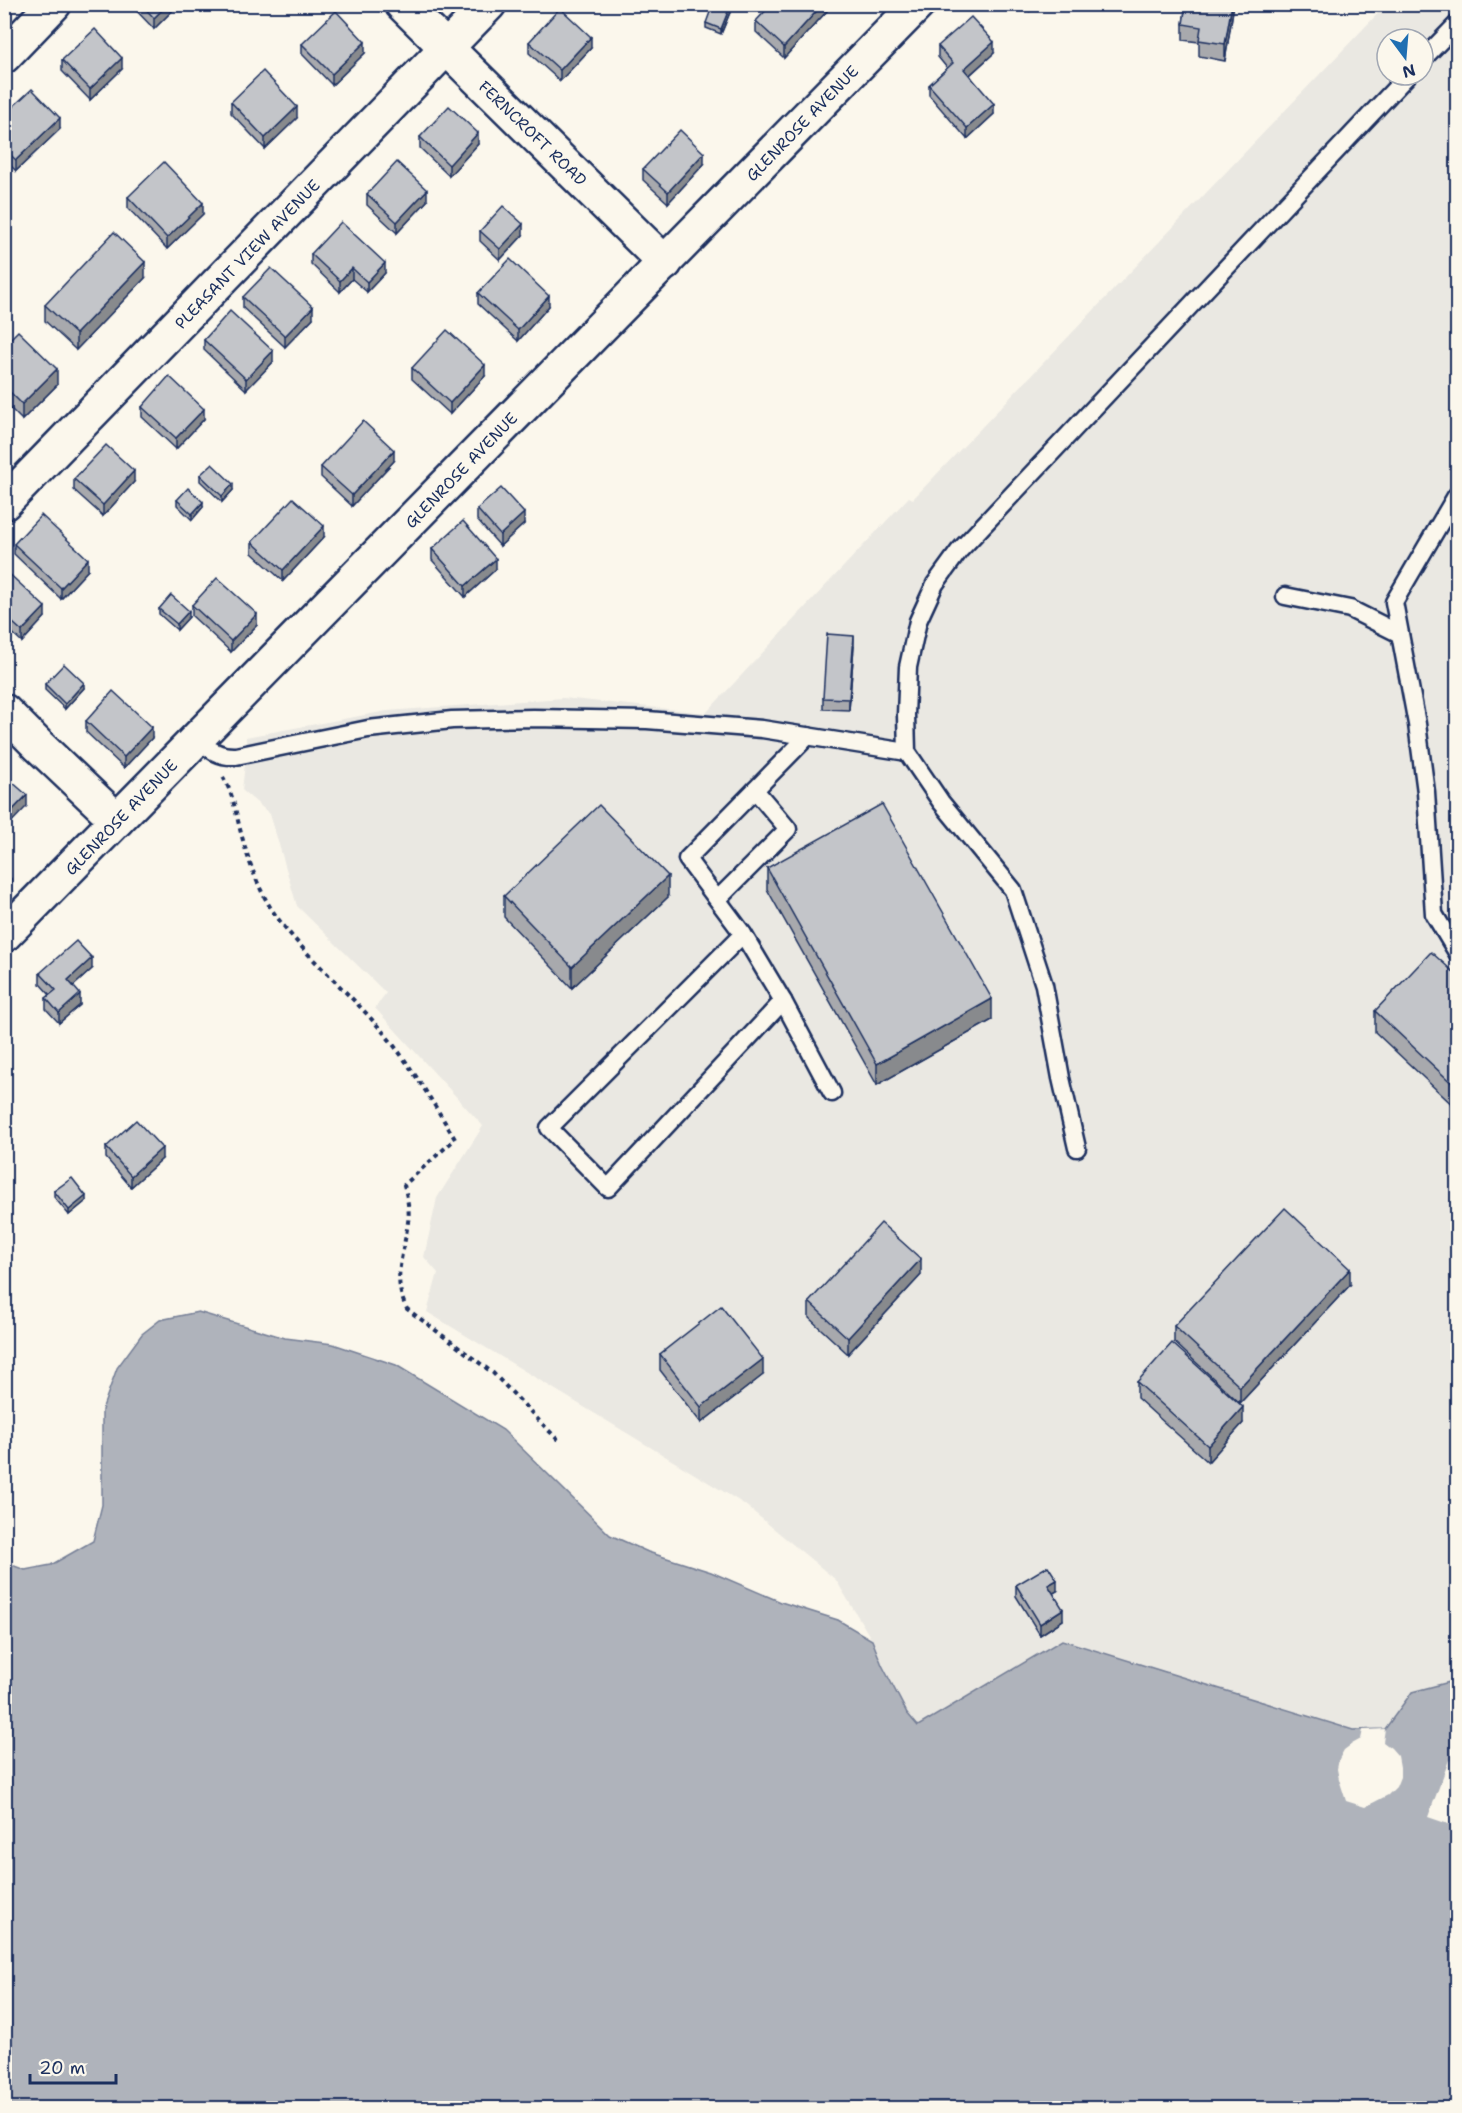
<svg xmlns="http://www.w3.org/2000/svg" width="1462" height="2113" font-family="'Shantell Sans',sans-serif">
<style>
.built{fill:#eae8e2;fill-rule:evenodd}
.water{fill:#afb3bb;stroke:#747e96;stroke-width:1.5}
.pier{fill:#fbf7ec}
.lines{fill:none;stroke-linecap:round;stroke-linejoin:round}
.service-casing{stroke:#1b2f5e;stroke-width:21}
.minor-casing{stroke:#1b2f5e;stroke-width:38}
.path{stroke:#1b2f5e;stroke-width:4;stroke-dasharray:4.5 4.5;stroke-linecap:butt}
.service{stroke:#fbf7ec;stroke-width:16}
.minor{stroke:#fbf7ec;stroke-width:33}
.wall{fill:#a8a9ad;stroke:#1b2f5e;stroke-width:1.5}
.shaded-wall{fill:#888a8d;stroke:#1b2f5e;stroke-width:1.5}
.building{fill:#c3c5c9;stroke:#1b2f5e;stroke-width:1.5}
.labels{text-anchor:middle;stroke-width:4.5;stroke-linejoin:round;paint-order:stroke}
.street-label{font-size:16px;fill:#1b2f5e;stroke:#fbf7ec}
</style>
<rect width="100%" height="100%" fill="#fbf7ec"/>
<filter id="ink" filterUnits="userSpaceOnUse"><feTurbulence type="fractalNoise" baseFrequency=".0167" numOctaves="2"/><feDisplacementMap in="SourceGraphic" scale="12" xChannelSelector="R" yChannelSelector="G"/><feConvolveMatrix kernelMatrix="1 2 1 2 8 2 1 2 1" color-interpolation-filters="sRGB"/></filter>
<g filter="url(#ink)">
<path class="built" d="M1386 5H1457V1680L1412 1692 1385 1729 1353 1730 1063 1640 918 1726 907 1713 882 1665 872 1640 836 1580 744 1504 427 1312 438 1273 424 1257 437 1198 483 1126 375 1008 386 993 297 906 270 814 242 790 246 755V737L387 711 563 698 706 713 909 497 913 499ZM1387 39H1423V75H1387Z"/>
<polygon class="water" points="198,1312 285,1338 333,1344 396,1365 503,1430 610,1535 648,1552 711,1572 781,1602 838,1620 872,1640 882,1665 907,1713 918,1726 1062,1640 1353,1730 1385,1729 1412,1692 1457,1680 1457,2108 5,2108 4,1562 25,1570 51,1565 93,1541 102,1505 102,1410 117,1368 142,1334 160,1320"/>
<g class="pier">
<polygon points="1385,1729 1383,1742 1391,1748 1398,1756 1400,1767 1400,1777 1396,1787 1388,1795 1365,1807 1346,1801 1339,1779 1337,1769 1339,1759 1344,1750 1352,1744 1361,1739 1363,1730"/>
<polygon points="1449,1760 1457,1763 1457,1827 1428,1817"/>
</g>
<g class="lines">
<g class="service-casing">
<g id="service">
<polyline points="1423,59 1458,23"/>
<polyline points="1458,496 1456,496 1394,602 1417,724 1426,792 1434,914 1458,954"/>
<polyline points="1285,596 1350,609 1400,634"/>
<path d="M197 739C210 750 219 757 236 756L368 729 452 720 533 718 647 720 762 729 907 752"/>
<polyline points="718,899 788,829 755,790"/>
<polyline points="743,934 783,1001 832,1093"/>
<polyline points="783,1001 608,1188 549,1128 743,934 687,859 808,736"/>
<polyline points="1077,1148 1061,1078 1044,985 1013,890 941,802 907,752 906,715 908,667 918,621 935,584 959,551 1408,75"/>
</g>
</g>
<g class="minor-casing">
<g id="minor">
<polyline points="402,4 665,263"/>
<polyline points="4,56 54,4"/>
<polyline points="4,503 489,4"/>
<polyline points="4,711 39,746 117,820"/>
<polyline points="4,935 918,4"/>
</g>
</g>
<path class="path" d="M223 777C233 793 236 814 241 833 249 863 260 895 279 920 307 957 344 988 375 1023 406 1057 431 1099 455 1139L404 1185C407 1196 410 1210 408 1222 404 1254 391 1279 407 1309L493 1373 558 1440"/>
<use href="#service" class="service"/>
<use href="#minor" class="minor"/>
</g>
<g class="wall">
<polygon points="130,4 179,4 154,29"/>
<polygon points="827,4 827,11 784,58 756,32 756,21"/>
<polygon points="1024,4 1037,4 1030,11"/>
<polygon points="1186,4 1234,4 1225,61 1199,56 1199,42 1183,40 1183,24"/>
<polygon points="731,10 721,34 706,28 706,23"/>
<polygon points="529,42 591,48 560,81 529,53"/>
<polygon points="302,44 365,53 332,85 302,54"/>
<polygon points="938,46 994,53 970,75 994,114 967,139 929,95 929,85 947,68 938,57"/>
<polygon points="62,60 122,69 90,100 62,71"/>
<polygon points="231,102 297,118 265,149 231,113"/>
<polygon points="4,115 60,129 16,171 4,159"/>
<polygon points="420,137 478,144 449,176 420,148"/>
<polygon points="704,164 668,203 643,180 643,169"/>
<polygon points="367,194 427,201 397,233 367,205"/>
<polygon points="128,197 203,214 167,249 128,208"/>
<polygon points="480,231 523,235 500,260 480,241"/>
<polygon points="311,254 385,273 367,292 352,279 340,292 311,264"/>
<polygon points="145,278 76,350 45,321 45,305"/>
<polygon points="478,293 549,306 518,341 478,304"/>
<polygon points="243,297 313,318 285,347 243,308"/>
<polygon points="204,340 273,362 246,390 204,350"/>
<polygon points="4,345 57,385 22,420 8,406"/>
<polygon points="412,368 485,376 450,414 412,379"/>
<polygon points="142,407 204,419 176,449 142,417"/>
<polygon points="394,461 352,506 321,477 321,467"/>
<polygon points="200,475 233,490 222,502 200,481"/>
<polygon points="74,479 134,482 103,516 74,490"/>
<polygon points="177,500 203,507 192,520 177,505"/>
<polygon points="477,509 524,524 500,546 477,520"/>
<polygon points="324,537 283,581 252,553 252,542"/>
<polygon points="14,544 88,570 61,599 14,554"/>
<polygon points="432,549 496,569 465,597 432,560"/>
<polygon points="4,569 45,617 22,642 4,625"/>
<polygon points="192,605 257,625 231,652 192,616"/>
<polygon points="159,609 189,617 177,630 159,614"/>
<polygon points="854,646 849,710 823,709 823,698"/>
<polygon points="45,684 84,688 65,709 45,690"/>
<polygon points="86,721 152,738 124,768 86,732"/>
<polygon points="767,868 992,1020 877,1085 767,889"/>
<polygon points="504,896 668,897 572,988 504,917"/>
<polygon points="92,969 73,986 80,1005 59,1023 46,1009 46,998 50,995 40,984 40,973"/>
<polygon points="1458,976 1458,1110 1375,1032 1375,1011"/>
<polygon points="106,1147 162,1159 131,1187 106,1158"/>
<polygon points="54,1191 86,1201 69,1215 54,1197"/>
<polygon points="921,1275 848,1354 809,1318 809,1302"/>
<polygon points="1350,1285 1240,1403 1174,1342 1174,1326"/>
<polygon points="660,1354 763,1375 701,1423 660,1370"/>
<polygon points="1137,1382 1243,1423 1208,1462 1137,1398"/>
<polygon points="1016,1585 1057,1591 1053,1593 1063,1620 1040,1635 1016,1596"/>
</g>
<g class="shaded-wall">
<polygon points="168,4 179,4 154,29 154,18"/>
<polygon points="731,4 731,10 721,34 721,29"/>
<polygon points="823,4 827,4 827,11 784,58 784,47"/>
<polygon points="1030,4 1037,4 1030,11"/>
<polygon points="1232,4 1234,4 1225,61 1225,44"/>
<polygon points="591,37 591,48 560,81 560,70"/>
<polygon points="365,42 365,53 332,85 332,74"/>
<polygon points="994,42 994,53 964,80 964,69"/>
<polygon points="122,58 122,69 90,100 90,89"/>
<polygon points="994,104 994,114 967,139 967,128"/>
<polygon points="297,107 297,118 265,149 265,138"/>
<polygon points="60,118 60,129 16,171 16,160"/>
<polygon points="478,133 478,144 449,176 449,165"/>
<polygon points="704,153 704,164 668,203 668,192"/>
<polygon points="427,190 427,201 397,233 397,222"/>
<polygon points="203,203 203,214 167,249 167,238"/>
<polygon points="523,224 523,235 500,260 500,249"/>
<polygon points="145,262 145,278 76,350 76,334"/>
<polygon points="385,263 385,273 367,292 367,282"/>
<polygon points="352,268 352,279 340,292 340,281"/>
<polygon points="549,296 549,306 518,341 518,330"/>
<polygon points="313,307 313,318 285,347 285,336"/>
<polygon points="273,351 273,362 246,390 246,379"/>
<polygon points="485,365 485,376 450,414 450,403"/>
<polygon points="57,369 57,385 22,420 22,404"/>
<polygon points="8,390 8,406 4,409 4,393"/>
<polygon points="204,409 204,419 176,449 176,438"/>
<polygon points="394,450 394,461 352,506 352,495"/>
<polygon points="134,471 134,482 103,516 103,505"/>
<polygon points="233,484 233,490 222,502 222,496"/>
<polygon points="203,502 203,507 192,520 192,514"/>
<polygon points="524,513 524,524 500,546 500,535"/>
<polygon points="324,526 324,537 283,581 283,570"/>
<polygon points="88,559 88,570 61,599 61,588"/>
<polygon points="496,559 496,569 465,597 465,586"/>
<polygon points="45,607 45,617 22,642 22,631"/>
<polygon points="189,611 189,617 177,630 177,624"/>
<polygon points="257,614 257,625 231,652 231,641"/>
<polygon points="854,636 854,646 849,710 849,699"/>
<polygon points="84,683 84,688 65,709 65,704"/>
<polygon points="152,727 152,738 124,768 124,757"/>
<polygon points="27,795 27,806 4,830 4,819"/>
<polygon points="668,876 668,897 572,988 572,967"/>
<polygon points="11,879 11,890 4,897 4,886"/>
<polygon points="92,958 92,969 68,991 68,980"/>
<polygon points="80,994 80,1005 59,1023 59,1013"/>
<polygon points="992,999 992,1020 877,1085 877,1064"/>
<polygon points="162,1148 162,1159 131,1187 131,1176"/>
<polygon points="86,1196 86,1201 69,1215 69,1210"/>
<polygon points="921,1259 921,1275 848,1354 848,1338"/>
<polygon points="1350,1269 1350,1285 1240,1403 1240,1387"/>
<polygon points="763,1359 763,1375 701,1423 701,1407"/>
<polygon points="1243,1407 1243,1423 1208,1462 1208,1446"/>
<polygon points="1057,1580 1057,1591 1048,1596 1048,1585"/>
<polygon points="1063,1609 1063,1620 1040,1635 1040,1624"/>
</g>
<g class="building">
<polygon points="141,4 168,4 154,18"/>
<polygon points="713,4 731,4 721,29 706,23"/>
<polygon points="772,4 823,4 784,47 756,21"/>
<polygon points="1186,4 1232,4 1225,44 1199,40 1201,27 1183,24"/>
<polygon points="560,8 591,37 560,70 529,42"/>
<polygon points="336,11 365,42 332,74 302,44"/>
<polygon points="971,17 994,42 964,69 994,104 967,128 929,85 953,63 938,46"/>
<polygon points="95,29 122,58 90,89 62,60"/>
<polygon points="263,71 297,107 265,138 231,102"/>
<polygon points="32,89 60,118 16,160 4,149 4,115"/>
<polygon points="449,106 478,133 449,165 420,137"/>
<polygon points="680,130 704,153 668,192 643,169"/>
<polygon points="164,162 203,203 167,238 128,197"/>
<polygon points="397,162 427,190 397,222 367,194"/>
<polygon points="503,206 523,224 500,249 480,231"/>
<polygon points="341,222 385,263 367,282 352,268 340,281 311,254"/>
<polygon points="114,232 145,262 76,334 45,305"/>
<polygon points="510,259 549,296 518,330 478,293"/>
<polygon points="271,268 313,307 285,336 243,297"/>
<polygon points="230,311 273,351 246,379 204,340"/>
<polygon points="447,330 485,365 450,403 412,368"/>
<polygon points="18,331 57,369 22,404 8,390 4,393 4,345"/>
<polygon points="169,376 204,409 176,438 142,407"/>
<polygon points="363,421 394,450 352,495 321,467"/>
<polygon points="106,445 134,471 103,505 74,479"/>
<polygon points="212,464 233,484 222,496 200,475"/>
<polygon points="188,488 203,502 192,514 177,500"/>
<polygon points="501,488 524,513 500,535 477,509"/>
<polygon points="293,498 324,526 283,570 252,542"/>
<polygon points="41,515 88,559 61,588 14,544"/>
<polygon points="463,521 496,559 465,586 432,549"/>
<polygon points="4,569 45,607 22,631 4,615"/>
<polygon points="217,578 257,614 231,641 192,605"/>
<polygon points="171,595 189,611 177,624 159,609"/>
<polygon points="827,634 854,636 849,699 823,698"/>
<polygon points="64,664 84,683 65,704 45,684"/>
<polygon points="113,691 152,727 124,757 86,721"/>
<polygon points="4,775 27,795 4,819"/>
<polygon points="882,804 992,999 877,1064 767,868"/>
<polygon points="599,805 668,876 572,967 504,896"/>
<polygon points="4,873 11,879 4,886"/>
<polygon points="76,941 92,958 68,980 80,994 59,1013 46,998 56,990 40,973"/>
<polygon points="1431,952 1458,976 1458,1089 1375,1011"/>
<polygon points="136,1120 162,1148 131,1176 106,1147"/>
<polygon points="72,1178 86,1196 69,1210 54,1191"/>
<polygon points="1285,1208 1350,1269 1240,1387 1174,1326"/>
<polygon points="881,1223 921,1259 848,1338 809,1302"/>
<polygon points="721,1306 763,1359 701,1407 660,1354"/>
<polygon points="1172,1343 1243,1407 1208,1446 1137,1382"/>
<polygon points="1048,1566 1057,1580 1048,1585 1063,1609 1040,1624 1016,1585"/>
</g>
</g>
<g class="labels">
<g class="street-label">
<text transform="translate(802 123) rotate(-46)" y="6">GLENROSE AVENUE</text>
<text transform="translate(533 133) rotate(44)" y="6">FERNCROFT ROAD</text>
<text transform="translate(247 254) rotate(-46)" y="6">PLEASANT VIEW AVENUE</text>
<text transform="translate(461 470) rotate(-46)" y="6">GLENROSE AVENUE</text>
<text transform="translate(121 817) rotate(-46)" y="6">GLENROSE AVENUE</text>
</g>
</g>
<rect width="1462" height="2113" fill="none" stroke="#fbf7ec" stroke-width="24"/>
<rect x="12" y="12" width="1438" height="2089" fill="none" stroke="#1b2f5e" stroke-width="2" filter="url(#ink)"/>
<g transform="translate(1405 57) rotate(164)"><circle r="28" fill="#fbf7ec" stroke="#a1a7b3" stroke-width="1.5"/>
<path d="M0-4.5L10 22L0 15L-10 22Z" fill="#1f6fb2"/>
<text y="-9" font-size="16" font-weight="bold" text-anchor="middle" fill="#1b2f5e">N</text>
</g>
<path d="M30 2074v9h86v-9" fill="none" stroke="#1b2f5e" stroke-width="3"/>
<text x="39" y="2074" font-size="18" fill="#1b2f5e" stroke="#fbf7ec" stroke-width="4.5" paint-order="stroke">20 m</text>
</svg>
